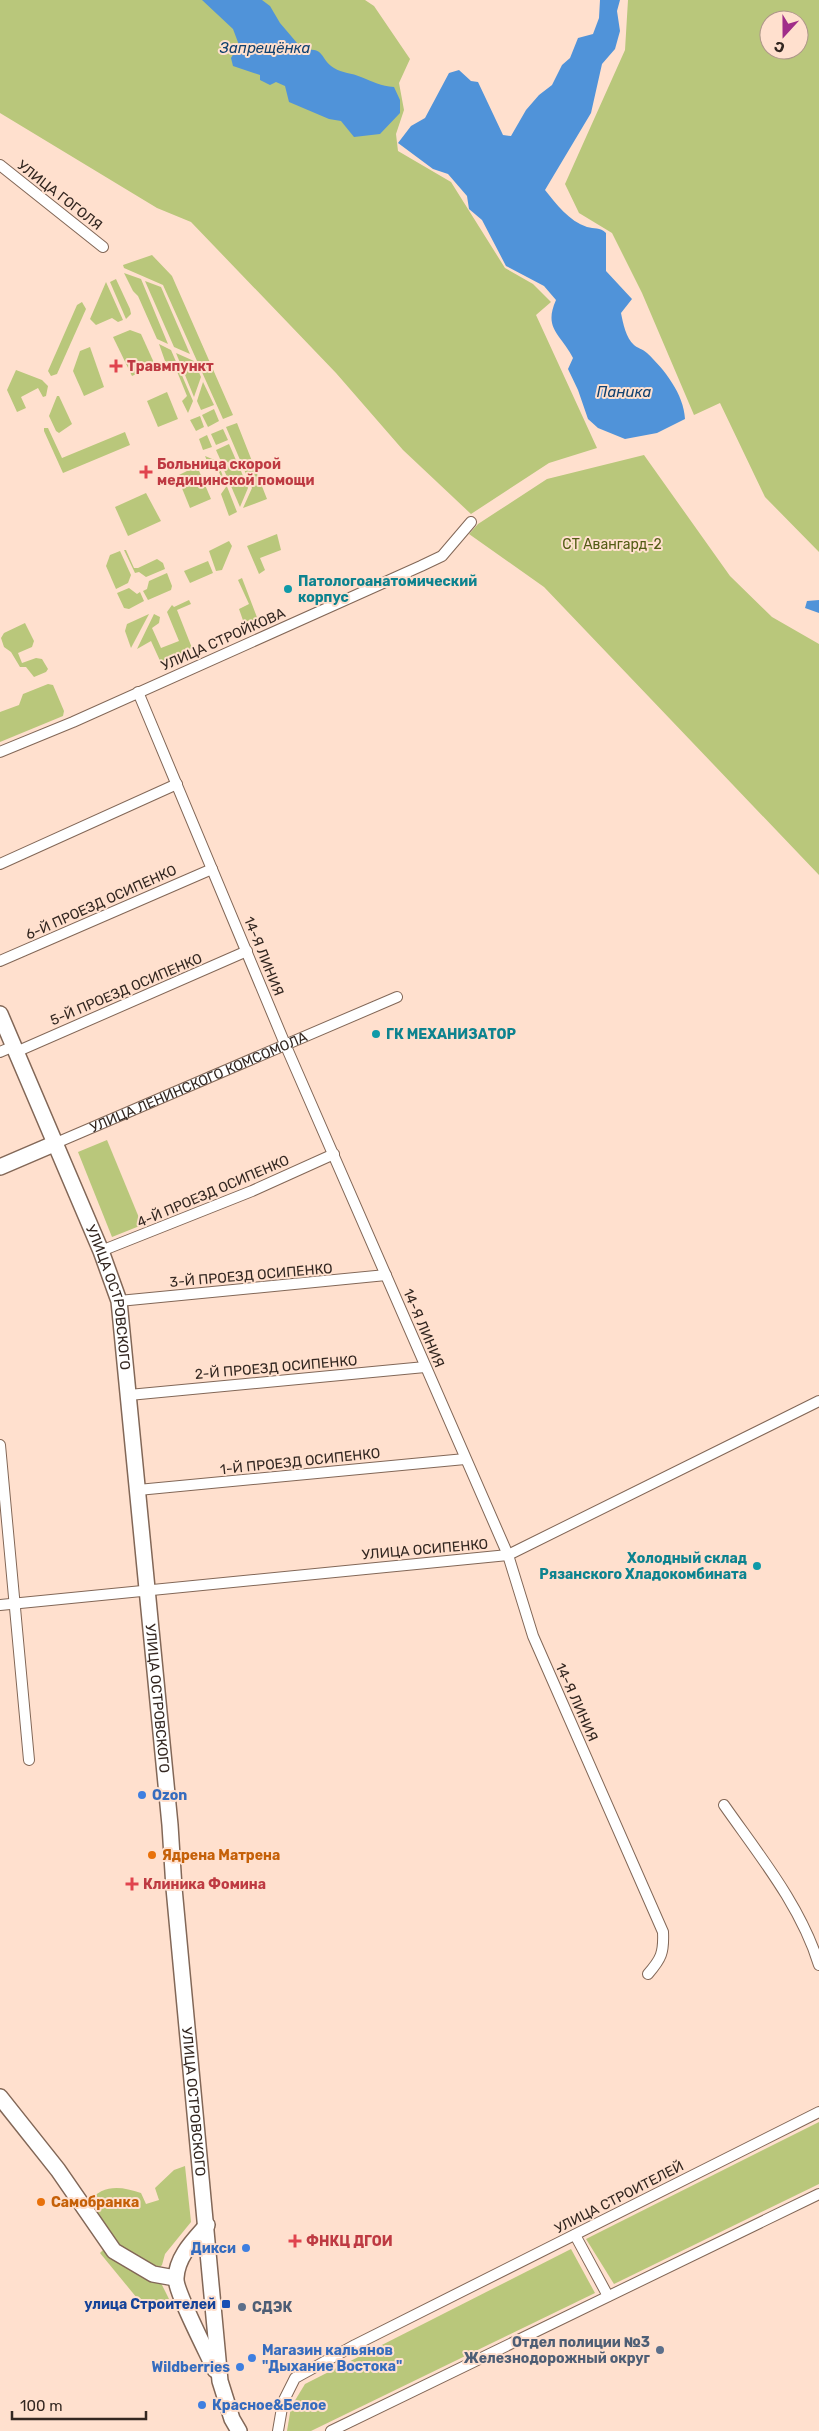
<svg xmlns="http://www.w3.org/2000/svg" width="819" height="2431" font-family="Rubik,sans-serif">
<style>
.green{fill:#b9c77b;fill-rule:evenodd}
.water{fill:#5093d9}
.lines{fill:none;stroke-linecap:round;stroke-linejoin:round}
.street-casing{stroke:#826757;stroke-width:12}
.secondary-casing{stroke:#826757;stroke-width:18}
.street{stroke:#fff;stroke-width:10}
.secondary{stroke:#fff;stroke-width:15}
.health-dot{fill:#e0444e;stroke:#ffe0ce;stroke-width:2}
.culture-dot{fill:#0f9aa8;stroke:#ffe0ce;stroke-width:2}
.shop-dot{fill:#3f7fe0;stroke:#ffe0ce;stroke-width:2}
.food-dot{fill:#e8710a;stroke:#ffe0ce;stroke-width:2}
.transit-dot{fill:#1a4fb4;stroke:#ffe0ce;stroke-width:2}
.service-dot{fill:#5c6f8a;stroke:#ffe0ce;stroke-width:2}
.labels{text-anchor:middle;stroke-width:4;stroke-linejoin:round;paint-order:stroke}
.street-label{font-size:14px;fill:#332721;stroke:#ffe0ce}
.health-label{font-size:14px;font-weight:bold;fill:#be3a42;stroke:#ffe0ce;text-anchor:start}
.park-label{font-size:14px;fill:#535c14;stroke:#ffe0ce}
.culture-label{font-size:14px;font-weight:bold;fill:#0d838f;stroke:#ffe0ce;text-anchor:start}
.shop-label{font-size:14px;font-weight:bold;fill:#366cbe;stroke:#ffe0ce;text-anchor:start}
.food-label{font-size:14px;font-weight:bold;fill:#c56008;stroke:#ffe0ce;text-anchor:start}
.transit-label{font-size:14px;font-weight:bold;fill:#164399;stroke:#ffe0ce;text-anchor:end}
.service-label{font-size:14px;font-weight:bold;fill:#4e5e75;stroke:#ffe0ce;text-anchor:start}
.water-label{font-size:15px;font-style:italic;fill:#11416f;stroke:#ffe0ce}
</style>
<rect width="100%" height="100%" fill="#ffe0ce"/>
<g class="green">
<polygon points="0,0 365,0 374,6 410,59 399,83 404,110 396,134 398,151 451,182 505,268 533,284 551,302 536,315 597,448 549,463 471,514 403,450 336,373 191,222 157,208 0,113"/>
<path d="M628 0H819V552L765 497 720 403 694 415 642 293 612 233 579 213 565 184 625 50ZM769 20H799V50H769Z"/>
<polygon points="152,255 172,276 233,415 223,419 163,285 124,268 123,265"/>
<polygon points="124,273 141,279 168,344 157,339 138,296 133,291"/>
<polygon points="116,279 130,309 131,314 126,319 110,282"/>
<polygon points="145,281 161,287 190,354 174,347"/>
<polygon points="106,282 123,320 118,322 112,318 96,325 90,319"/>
<polygon points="82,302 86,309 57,374 51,376 48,371 77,305"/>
<polygon points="130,330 141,334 155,365 132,376 113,337"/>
<polygon points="159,344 171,350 193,401 188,413 182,401 187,396 174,364 165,361"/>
<polygon points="90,347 104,387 84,396 73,371 80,351"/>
<polygon points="176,353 194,361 201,377 194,397"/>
<polygon points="16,370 42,380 48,386 46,396 43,397 38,388 21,397 26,408 17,412 7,390"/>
<polygon points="203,382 214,405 201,410 197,401"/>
<polygon points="167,392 178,419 158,427 147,401"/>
<polygon points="57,396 59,396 72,424 59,433 56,431 49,416"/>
<polygon points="214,409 219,421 208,427 202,415"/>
<polygon points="200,416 204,427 196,431 190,420"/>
<polygon points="237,423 267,499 243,508 252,488 226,427"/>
<polygon points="44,428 48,428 62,458 125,432 130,445 63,473 44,431"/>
<polygon points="223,429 228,440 216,445 211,434"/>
<polygon points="207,435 212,447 203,450 199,439"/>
<polygon points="229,444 239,467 220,459 216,450"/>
<polygon points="644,455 730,576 772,617 819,644 819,875 544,587 469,534 478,524 547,479"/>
<polygon points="205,456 217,461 237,512 229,516 221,494 226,487 218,470 210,468"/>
<polygon points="221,463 241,471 248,488 240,507"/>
<polygon points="197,466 211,499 190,508 177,476"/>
<polygon points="146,493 161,521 128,536 115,507"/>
<polygon points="277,534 281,550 260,558 265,570 259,574 247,546"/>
<polygon points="229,541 232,546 222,570 216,571 209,551"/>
<polygon points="124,550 126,550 134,568 138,568 157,559 163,563 165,569 146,577 139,572 135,573"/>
<polygon points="120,551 131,575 128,583 116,589 106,566 110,555"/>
<polygon points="208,561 213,573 190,583 184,571"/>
<polygon points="167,573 172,586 171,590 148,600 143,591 147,589 149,581"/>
<polygon points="242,578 258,620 245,626 239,609 249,604 238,580"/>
<polygon points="129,588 137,594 140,592 144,601 129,609 124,608 117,593"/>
<polygon points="189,600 191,604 177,610 192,648 161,663 151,641 137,649 154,614 160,617 159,623 152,628 161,648 179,641 167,612 172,605 174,607"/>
<polygon points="149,614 131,648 125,631 127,624"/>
<polygon points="25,623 34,641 32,647 18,653 22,663 36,658 42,659 48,669 46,672 34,677 26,667 20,667 11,652 4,647 1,638 4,633"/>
<polygon points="48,684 53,685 64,711 63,716 0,742 0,712 19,705 23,694"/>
<polygon points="107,1140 142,1225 112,1237 78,1152"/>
<polygon points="819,2122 819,2184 614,2284 586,2239"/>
<path d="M185 2166 191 2222 165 2254 162 2265 158 2269 120 2248 87 2203C103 2184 120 2186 141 2193L146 2204 159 2200 155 2188 174 2170Z"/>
<polygon points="571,2249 595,2293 311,2431 287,2431 291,2407 305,2384"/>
<polygon points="103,2250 161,2283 169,2299 146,2309 100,2253"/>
</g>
<g class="water">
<path d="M202 0H262L270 6 280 23 303 50C326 47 320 60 334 68 342 73 352 73 361 77 373 82 381 86 394 87L400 100V113L380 134 354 137 341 121 329 119 289 102 285 86 276 82 270 85 260 80V75L233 66 231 58 239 45 233 29Z"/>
<path d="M600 0H620L617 11 620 31 615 49 602 64 591 113 545 190C556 204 569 221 587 227 594 229 600 227 606 233V271L632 299 621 313C623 323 626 338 634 345 637 348 643 349 647 353 664 369 684 394 685 419L657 433 625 439 598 428 588 419 578 390 568 369 573 358C561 334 543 329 556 300L544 286 506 266 482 220 469 209 467 196 448 174 433 169 398 143 411 126 425 118 449 73 459 70 471 81 478 82 503 135 511 136 526 110 539 95 552 85 562 65 570 58 578 38 593 34 599 18Z"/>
<polygon points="819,600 819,613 805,608 807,601"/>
</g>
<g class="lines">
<g class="street-casing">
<g id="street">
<polyline points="0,165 103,247"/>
<path d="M138 692 285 1044 508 1555 533 1636 663 1932C664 1953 661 1959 648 1974"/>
<polyline points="0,752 73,722 421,566 442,556 471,522"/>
<polyline points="0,864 177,784"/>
<polyline points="0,961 212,869"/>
<polyline points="0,1052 14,1046"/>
<polyline points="16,1052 247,951"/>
<path id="s1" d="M56 1143 397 997"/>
<polyline points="101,1251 252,1191 334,1154"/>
<polyline points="119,1301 386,1275"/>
<polyline points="129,1395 425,1367"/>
<polyline points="0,1445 29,1760"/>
<polyline points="138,1490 465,1459"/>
<polyline points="0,1605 508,1555 819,1401"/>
<path d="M724 1805C759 1855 801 1906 819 1965"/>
<polyline points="575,2235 608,2296"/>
<polyline points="278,2431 283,2402 295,2378 355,2345 819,2112"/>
<polyline points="331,2431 819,2194"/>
</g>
</g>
<g class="secondary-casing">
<g id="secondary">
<path id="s2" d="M0 1014 101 1251 119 1301 170 1825 174 1888 220 2381 232 2419 239 2431"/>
<polyline points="0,1167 56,1143"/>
<polyline points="0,2097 58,2170 114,2251 153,2274 175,2278"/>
<path d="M207 2225C194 2240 177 2256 176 2278 175 2291 208 2354 215 2370"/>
</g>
</g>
<use href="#street" class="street"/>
<use href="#secondary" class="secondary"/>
</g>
<g class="health-dot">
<path d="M113.5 358.5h5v5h5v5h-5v5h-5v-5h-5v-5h5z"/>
<path d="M143.5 464.5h5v5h5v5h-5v5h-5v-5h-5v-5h5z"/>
<path d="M129.5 1876.5h5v5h5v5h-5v5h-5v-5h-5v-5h5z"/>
<path d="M292.5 2233.5h5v5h5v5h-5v5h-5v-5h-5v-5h5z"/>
</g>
<g class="culture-dot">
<circle cx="288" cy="589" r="5"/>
<circle cx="376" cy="1034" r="5"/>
<circle cx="757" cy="1566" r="5"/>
</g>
<g class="shop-dot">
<circle cx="142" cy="1795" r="5"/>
<circle cx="246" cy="2248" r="5"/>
<circle cx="252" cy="2358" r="5"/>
<circle cx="240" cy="2367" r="5"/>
<circle cx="202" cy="2405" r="5"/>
</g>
<g class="food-dot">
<circle cx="152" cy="1855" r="5"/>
<circle cx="41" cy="2202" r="5"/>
</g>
<rect class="transit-dot" x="221" y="2299" width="10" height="10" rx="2.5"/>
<g class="service-dot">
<circle cx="242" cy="2307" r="5"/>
<circle cx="660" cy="2350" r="5"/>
</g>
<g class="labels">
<g class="street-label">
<text transform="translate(60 195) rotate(38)" y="5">УЛИЦА ГОГОЛЯ</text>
<text transform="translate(223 639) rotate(-24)" y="5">УЛИЦА СТРОЙКОВА</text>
<text transform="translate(101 902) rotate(-24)" y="5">6-Й ПРОЕЗД ОСИПЕНКО</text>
<text transform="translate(264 956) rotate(68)" y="5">14-Я ЛИНИЯ</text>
<text transform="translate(126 989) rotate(-23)" y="5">5-Й ПРОЕЗД ОСИПЕНКО</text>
<text dy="5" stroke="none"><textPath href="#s1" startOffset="155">УЛИЦА ЛЕНИНСКОГО КОМСОМОЛА</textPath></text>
<text transform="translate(213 1191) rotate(-23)" y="5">4-Й ПРОЕЗД ОСИПЕНКО</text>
<text transform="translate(251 1275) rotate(-5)" y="5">3-Й ПРОЕЗД ОСИПЕНКО</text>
<text dy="5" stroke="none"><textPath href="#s2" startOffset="305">УЛИЦА ОСТРОВСКОГО</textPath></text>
<text transform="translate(424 1328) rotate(67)" y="5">14-Я ЛИНИЯ</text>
<text transform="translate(276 1367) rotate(-5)" y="5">2-Й ПРОЕЗД ОСИПЕНКО</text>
<text transform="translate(300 1461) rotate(-6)" y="5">1-Й ПРОЕЗД ОСИПЕНКО</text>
<text transform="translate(425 1549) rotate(-5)" y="5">УЛИЦА ОСИПЕНКО</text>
<text dy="5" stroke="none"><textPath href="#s2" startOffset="710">УЛИЦА ОСТРОВСКОГО</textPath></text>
<text transform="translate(577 1702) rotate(66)" y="5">14-Я ЛИНИЯ</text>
<text dy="5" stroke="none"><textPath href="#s2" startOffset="1115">УЛИЦА ОСТРОВСКОГО</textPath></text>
<text transform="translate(619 2197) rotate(-27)" y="5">УЛИЦА СТРОИТЕЛЕЙ</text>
</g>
<g class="health-label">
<text x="127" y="371">Травмпункт</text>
<text x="157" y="469">Больница скорой<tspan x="157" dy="16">медицинской помощи</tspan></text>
<text x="143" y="1889">Клиника Фомина</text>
<text x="306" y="2246">ФНКЦ ДГОИ</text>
</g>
<g class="park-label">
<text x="612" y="549">СТ Авангард-2</text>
</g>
<g class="culture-label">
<text x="298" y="586">Патологоанатомический<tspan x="298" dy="16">корпус</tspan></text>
<text x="386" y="1039">ГК МЕХАНИЗАТОР</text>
<text x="747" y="1563" text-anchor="end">Холодный склад<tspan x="747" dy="16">Рязанского Хладокомбината</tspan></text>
</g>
<g class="shop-label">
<text x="152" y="1800">Ozon</text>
<text x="236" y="2253" text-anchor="end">Дикси</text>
<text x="262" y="2355">Магазин кальянов<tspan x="262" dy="16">"Дыхание Востока"</tspan></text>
<text x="230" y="2372" text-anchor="end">Wildberries</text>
<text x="212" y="2410">Красное&amp;Белое</text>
</g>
<g class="food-label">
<text x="162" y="1860">Ядрена Матрена</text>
<text x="51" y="2207">Самобранка</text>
</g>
<g class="transit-label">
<text x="216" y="2309">улица Строителей</text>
</g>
<g class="service-label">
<text x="252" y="2312">СДЭК</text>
<text x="650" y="2347" text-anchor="end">Отдел полиции №3<tspan x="650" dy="16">Железнодорожный округ</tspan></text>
</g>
<g class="water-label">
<text x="265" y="53">Запрещёнка</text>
<text x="624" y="397">Паника</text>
</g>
</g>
<g transform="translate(784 35) rotate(201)"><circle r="24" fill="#ffe0ce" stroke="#ad9689"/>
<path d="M0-4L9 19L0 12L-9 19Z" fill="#a02d89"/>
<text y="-8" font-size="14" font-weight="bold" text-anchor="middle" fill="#332721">С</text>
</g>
<path d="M12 2411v8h134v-8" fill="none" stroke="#332721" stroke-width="2.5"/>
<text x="20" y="2411" font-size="15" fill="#332721" stroke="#ffe0ce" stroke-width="4" paint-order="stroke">100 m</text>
</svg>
